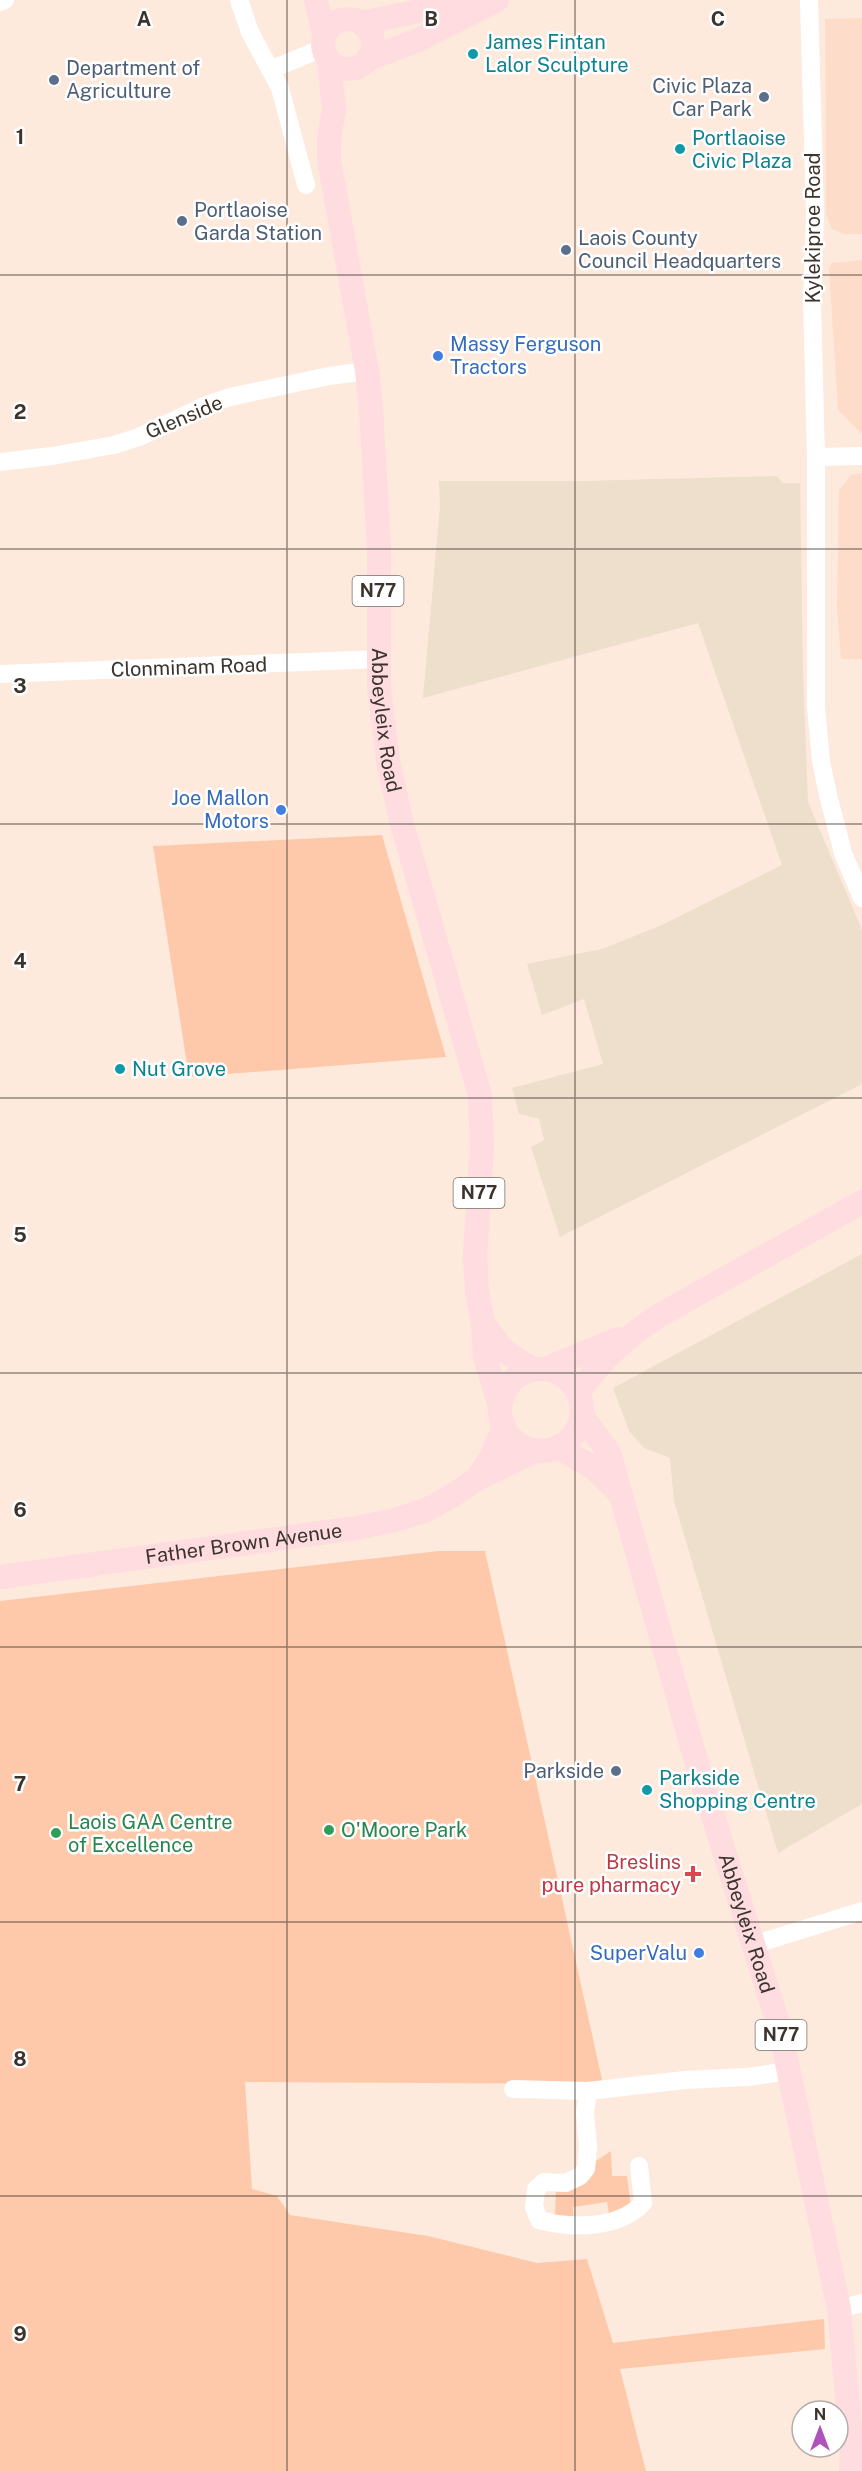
<svg xmlns="http://www.w3.org/2000/svg" width="862" height="2471" font-family="'Public Sans',sans-serif">
<style>
.built{fill:#fdddca}
.industrial{fill:#eedecc}
.green{fill:#fec9aa}
.lines{fill:none;stroke-linecap:round;stroke-linejoin:round}
.minor{stroke:#fff;stroke-width:18}
.major{stroke:#fedce0;stroke-width:24}
.grid{fill:none;stroke:#3c332d;stroke-width:1.5;stroke-opacity:0.55}
.culture-dot{fill:#0f9aa8;stroke:#fff;stroke-width:2}
.service-dot{fill:#5c6f8a;stroke:#fff;stroke-width:2}
.shop-dot{fill:#3f7fe0;stroke:#fff;stroke-width:2}
.leisure-dot{fill:#2e9e5b;stroke:#fff;stroke-width:2}
.health-dot{fill:#e0444e;stroke:#fff;stroke-width:2}
.labels{text-anchor:middle;stroke-width:5;stroke-linejoin:round;paint-order:stroke}
.shield{fill:#fff;stroke:#76706c;stroke-width:1.5}
.shield-label{font-size:18px;font-weight:bold;fill:#3c332d}
.culture-label{font-size:20px;fill:#0d838f;stroke:#fff;text-anchor:start}
.service-label{font-size:20px;fill:#4e5e75;stroke:#fff;text-anchor:start}
.street-label{font-size:20px;fill:#3c332d;stroke:#fff}
.shop-label{font-size:20px;fill:#366cbe;stroke:#fff;text-anchor:end}
.leisure-label{font-size:20px;fill:#27864d;stroke:#fff;text-anchor:start}
.health-label{font-size:20px;fill:#be3a42;stroke:#fff;text-anchor:end}
.grid-label{font-size:20px;text-anchor:middle;font-weight:bold;fill:#3c332d;stroke:#fff;stroke-width:5;stroke-linejoin:round;paint-order:stroke}
</style>
<rect width="100%" height="100%" fill="#fee9dd"/>
<g class="built">
<polygon points="862,18 862,234 843,234 832,229 826,214 825,19"/>
<polygon points="862,260 862,434 838,410 829,269 832,263"/>
<polygon points="862,473 862,659 841,659 837,607 839,490 851,475"/>
</g>
<g class="industrial">
<polygon points="777,476 783,483 800,483 803,673 808,802 862,930 862,1084 560,1237 531,1147 544,1140 539,1119 519,1114 512,1088 603,1064 584,999 542,1015 527,964 602,949 662,925 782,865 698,623 423,698 440,506 439,481 583,481"/>
<polygon points="862,1254 862,1804 778,1853 674,1501 670,1458 644,1448 629,1431 613,1388"/>
</g>
<g class="green">
<polygon points="382,835 446,1057 189,1077 153,846"/>
<polygon points="439,1551 485,1551 603,2084 245,2082 252,2189 277,2196 290,2215 428,2236 537,2263 587,2259 613,2343 824,2319 825,2349 620,2369 646,2471 0,2471 0,1601"/>
<path d="M611 2151 612 2176H627L631 2207 609 2214 607 2202 573 2207 574 2220 555 2216 556 2189C581 2189 590 2187 596 2161Z"/>
</g>
<g class="lines">
<g class="minor">
<polyline points="239,0 250,32 280,88 306,185"/>
<polyline points="809,0 815,216 812,303 816,457 816,707 821,761 828,795 843,853 862,898"/>
<polyline points="0,2 5,0"/>
<polyline points="270,70 323,48"/>
<polyline points="816,457 862,456"/>
<polyline points="0,462 52,456 114,445 139,437 209,404 230,397 329,376 367,371"/>
<polyline points="0,674 379,659"/>
<polyline points="753,1945 862,1911"/>
<polyline points="513,2089 588,2091 685,2080 747,2077 789,2071"/>
<path d="M588 2091 585 2113 588 2147 586 2169 580 2176 566 2183 544 2182 536 2189 534 2207 539 2220C572 2229 619 2229 643 2203L639 2166"/>
<polyline points="839,2309 862,2303"/>
</g>
<g class="major">
<polyline points="316,0 324,34"/>
<circle cx="348" cy="44" r="25"/>
<polyline points="361,23 473,0"/>
<polyline points="368,59 416,41 497,0"/>
<path id="s1" d="M329 62 334 109 329 139V160L367 371 371 408 379 548V687L389 767 402 824 480 1095 482 1146 475 1255 477 1292 483 1323 485 1358 500 1406"/>
<polyline points="483,1323 503,1350 534,1370"/>
<polyline points="545,1369 618,1339"/>
<circle cx="541" cy="1410" r="41"/>
<path d="M578 1393C602 1359 625 1338 660 1315L862 1202"/>
<path id="s2" d="M581 1414 609 1453 699 1771 780 2030 839 2309 852 2450 851 2471"/>
<polyline points="558,1447 592,1467 619,1492"/>
<polyline points="477,1479 490,1459 504,1427"/>
<path id="s3" d="M0 1577 356 1528 395 1520 426 1510 450 1497 477 1479 537 1450"/>
</g>
</g>
<path class="grid" d="M287 0V2471M575 0V2471M0 275H862M0 549H862M0 824H862M0 1098H862M0 1373H862M0 1647H862M0 1922H862M0 2196H862"/>
<g class="culture-dot">
<circle cx="473" cy="54" r="6"/>
<circle cx="680" cy="149" r="6"/>
<circle cx="120" cy="1069" r="6"/>
<circle cx="647" cy="1790" r="6"/>
</g>
<g class="service-dot">
<circle cx="54" cy="80" r="6"/>
<circle cx="764" cy="97" r="6"/>
<circle cx="182" cy="221" r="6"/>
<circle cx="566" cy="250" r="6"/>
<circle cx="616" cy="1771" r="6"/>
</g>
<g class="shop-dot">
<circle cx="438" cy="356" r="6"/>
<circle cx="281" cy="810" r="6"/>
<circle cx="699" cy="1953" r="6"/>
</g>
<g class="leisure-dot">
<circle cx="329" cy="1830" r="6"/>
<circle cx="56" cy="1833" r="6"/>
</g>
<path class="health-dot" d="M690 1865h6v6h6v6h-6v6h-6v-6h-6v-6h6z"/>
<g class="labels">
<g class="shield">
<rect x="352.5" y="576" width="51" height="30" rx="4.5"/>
<rect x="453.5" y="1178" width="51" height="30" rx="4.5"/>
<rect x="755.5" y="2020" width="51" height="30" rx="4.5"/>
</g>
<g class="shield-label">
<text x="378" y="597">N77</text>
<text x="479" y="1199">N77</text>
<text x="781" y="2041">N77</text>
</g>
<g class="culture-label">
<text x="485" y="49">James Fintan<tspan x="485" dy="23">Lalor Sculpture</tspan></text>
<text x="692" y="145">Portlaoise<tspan x="692" dy="23">Civic Plaza</tspan></text>
<text x="132" y="1076">Nut Grove</text>
<text x="659" y="1785">Parkside<tspan x="659" dy="23">Shopping Centre</tspan></text>
</g>
<g class="service-label">
<text x="66" y="75">Department of<tspan x="66" dy="23">Agriculture</tspan></text>
<text x="752" y="93" text-anchor="end">Civic Plaza<tspan x="752" dy="23">Car Park</tspan></text>
<text x="194" y="217">Portlaoise<tspan x="194" dy="23">Garda Station</tspan></text>
<text x="578" y="245">Laois County<tspan x="578" dy="23">Council Headquarters</tspan></text>
<text x="604" y="1778" text-anchor="end">Parkside</text>
</g>
<g class="street-label">
<text transform="translate(813 228) rotate(-90)" y="7">Kylekiproe Road</text>
<text transform="translate(184 417) rotate(-23)" y="7">Glenside</text>
<text transform="translate(189 667) rotate(-2)" y="7">Clonminam Road</text>
<text dy="7" stroke="none"><textPath href="#s1" startOffset="663">Abbeyleix Road</textPath></text>
<text dy="7" stroke="none"><textPath href="#s3" startOffset="246">Father Brown Avenue</textPath></text>
<text dy="7" stroke="none"><textPath href="#s2" startOffset="538">Abbeyleix Road</textPath></text>
</g>
<g class="shop-label">
<text x="450" y="351" text-anchor="start">Massy Ferguson<tspan x="450" dy="23">Tractors</tspan></text>
<text x="269" y="805">Joe Mallon<tspan x="269" dy="23">Motors</tspan></text>
<text x="687" y="1960">SuperValu</text>
</g>
<g class="leisure-label">
<text x="68" y="1829">Laois GAA Centre<tspan x="68" dy="23">of Excellence</tspan></text>
<text x="341" y="1837">O'Moore Park</text>
</g>
<g class="health-label">
<text x="681" y="1869">Breslins<tspan x="681" dy="23">pure pharmacy</tspan></text>
</g>
</g>
<g class="grid-label">
<text x="144" y="26">A</text>
<text x="431" y="26">B</text>
<text x="718" y="26">C</text>
<text x="20" y="144">1</text>
<text x="20" y="419">2</text>
<text x="20" y="693">3</text>
<text x="20" y="968">4</text>
<text x="20" y="1242">5</text>
<text x="20" y="1517">6</text>
<text x="20" y="1791">7</text>
<text x="20" y="2066">8</text>
<text x="20" y="2341">9</text>
</g>
<g transform="translate(820 2429)"><circle r="28" fill="#ffffff" stroke="#b1adab" stroke-width="1.5"/>
<path d="M0-4.5L10 22L0 15L-10 22Z" fill="#af52bc"/>
<text y="-9" font-size="16" font-weight="bold" text-anchor="middle" fill="#3c332d">N</text>
</g>
</svg>
